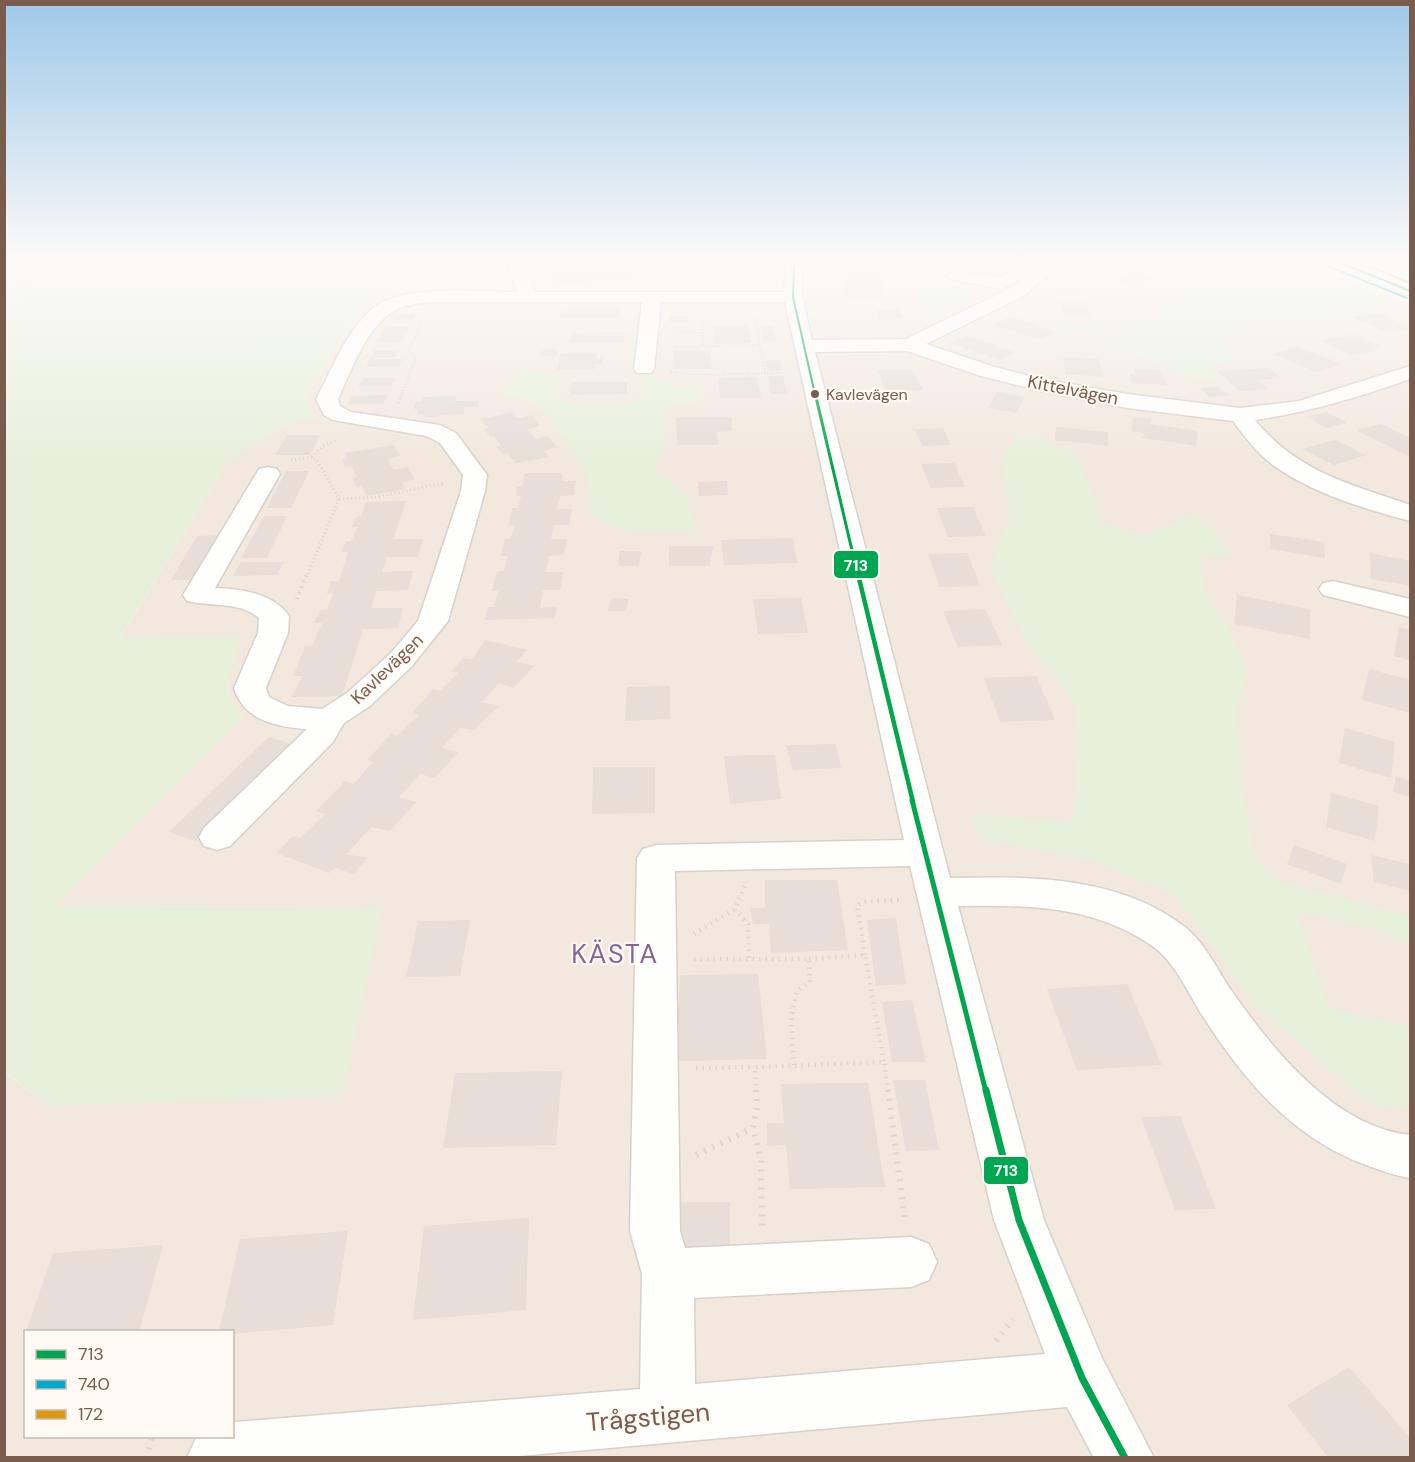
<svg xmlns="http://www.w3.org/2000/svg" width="1415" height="1462" font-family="'DM Sans',sans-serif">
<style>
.residential{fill:#f2e8de;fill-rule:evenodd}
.green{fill:#e7f0db}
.building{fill:#e6ded7}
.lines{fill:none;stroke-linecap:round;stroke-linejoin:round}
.minor-casing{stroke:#d7d1cb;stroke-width:3}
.path-far4{stroke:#dcd5d0;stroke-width:2;stroke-dasharray:1 2;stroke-linecap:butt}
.path-far3{stroke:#dcd5d0;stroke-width:3;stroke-dasharray:1 3;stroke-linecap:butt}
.path-far2{stroke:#dcd5d0;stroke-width:4;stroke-dasharray:1.5 4.5;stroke-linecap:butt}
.path-far1{stroke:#dcd5d0;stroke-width:4.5;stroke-dasharray:1.5 5;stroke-linecap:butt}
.path{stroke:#dcd5d0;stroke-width:6;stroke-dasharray:2 7;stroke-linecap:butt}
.minor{fill:#fefefd;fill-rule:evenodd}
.bus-1-far4-casing{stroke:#fffaf3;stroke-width:4.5}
.bus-1-far3-casing{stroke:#fffaf3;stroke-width:6}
.bus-1-far2-casing{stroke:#fffaf3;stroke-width:9}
.bus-1-far1-casing{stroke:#fffaf3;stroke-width:10}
.bus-1-casing{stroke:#fffaf3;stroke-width:11}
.bus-2-casing{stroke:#fffaf3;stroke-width:4.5}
.bus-3-casing{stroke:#fffaf3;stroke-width:4.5}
.bus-1-far4{stroke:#00a651;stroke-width:2}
.bus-1-far3{stroke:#00a651;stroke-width:3}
.bus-1-far2{stroke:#00a651;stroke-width:4.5}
.bus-1-far1{stroke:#00a651;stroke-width:5}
.bus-1{stroke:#00a651;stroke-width:7}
.bus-2{stroke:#00a9ce;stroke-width:2}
.bus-3{stroke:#de970f;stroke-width:2}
.bus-dot{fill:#7a5c4d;stroke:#fffaf3;stroke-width:2}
.labels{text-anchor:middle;stroke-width:4.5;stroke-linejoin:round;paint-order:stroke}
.far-bus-label{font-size:16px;fill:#7a5c4d;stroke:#fffaf3;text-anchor:start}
.far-street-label{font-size:18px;fill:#7a5c4d;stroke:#fffaf3}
.near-street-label{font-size:26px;fill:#7a5c4d;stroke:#fffaf3}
.near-neighbourhood-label{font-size:27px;letter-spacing:1.5px;fill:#846695;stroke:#fffaf3}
.line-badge{stroke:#fffaf3;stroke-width:2}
.badge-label{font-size:16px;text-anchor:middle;font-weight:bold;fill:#fff}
</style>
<rect width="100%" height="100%" fill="#f9f5f0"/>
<path class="residential" d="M211 260H1298L1410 305V1457H5L4 1072 49 1106 382 907 53 906 242 717 229 696 228 675 241 636 120 639 227 462 279 427 316 417 308 406 306 395 361 309 382 288H230L203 279ZM26 1332H232V1436H26Z"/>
<g class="green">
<polygon points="5,260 95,260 5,305"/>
<polygon points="102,260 211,260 203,279 230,288 383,288 361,309 306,395 308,406 316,417 279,427 227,462 120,638 241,636 228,675 229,695 242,717 54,906 382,907 342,1096 49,1106 5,1072 5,309"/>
<polygon points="889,260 945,260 947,263 943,274 982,283 962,298 977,305 962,310 918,307 923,284 889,268"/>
<polygon points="1121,260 1287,260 1380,296 1389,305 1338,312 1319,320 1245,324 1222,339 1237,359 1210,367 1215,380 1181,376 1129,352 1041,322 1043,316 1119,333 1122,324 1161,320 1164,304 1180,300 1197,286 1174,276 1157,264 1143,269 1118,262"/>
<polygon points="524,369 562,377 555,391 569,404 633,404 642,396 643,376 669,379 674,387 699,387 704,400 677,404 664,411 665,443 654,471 686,492 696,534 621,530 593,518 587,473 556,426 538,404 502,394"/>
<polygon points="1016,435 1034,436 1074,452 1095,499 1099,522 1143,536 1195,513 1233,555 1201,558 1205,596 1229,629 1248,672 1236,707 1242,785 1255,859 1279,881 1410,916 1410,948 1381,930 1297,913 1329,1008 1410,1027 1410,1107 1373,1106 1254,1005 1176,896 1090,860 983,840 970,814 1072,822 1078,748 1076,704 1028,644 990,567 1010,516 1002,458"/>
</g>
<g class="building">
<polygon points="368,260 398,260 390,272 359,272"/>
<polygon points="842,260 878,261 884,300 845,299"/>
<polygon points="959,264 979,265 1013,274 1006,279 995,279 952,269"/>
<polygon points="444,265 475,265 473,269 494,269 492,274 470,274 468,278 437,278"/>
<polygon points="702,265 723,265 723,269 719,269 719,276 695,276 695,269 702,269"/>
<polygon points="635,266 639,280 554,284 553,270"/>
<polygon points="1137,271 1156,277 1131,286 1112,280"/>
<polygon points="1062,286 1084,291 1078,296 1055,292"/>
<polygon points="1060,301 1086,302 1090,316 1064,315"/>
<polygon points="562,308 621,308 619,318 560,318"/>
<polygon points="899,309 905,319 880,320 874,310"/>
<polygon points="415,313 412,320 389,320 392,314"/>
<polygon points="1378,313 1410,327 1410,329 1389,333 1353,317"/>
<rect x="670" y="316" width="18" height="7"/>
<polygon points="1010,317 1039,325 1036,326 1056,332 1041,340 993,325"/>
<polygon points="748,326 751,343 715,344 713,327"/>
<polygon points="760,326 773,326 776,341 763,341"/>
<polygon points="385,327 409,327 406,334 398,334 405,335 402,342 378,342"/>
<polygon points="625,332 624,343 569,343 572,333"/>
<polygon points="1353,335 1382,346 1373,348 1378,350 1353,355 1319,341"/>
<polygon points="966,336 996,345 994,346 1015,352 999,360 950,343"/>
<polygon points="1297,347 1343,364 1317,372 1272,354"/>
<polygon points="547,349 558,350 559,354 551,357 541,355 540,352"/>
<polygon points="374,350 399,350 395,358 371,358"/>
<polygon points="673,351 710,351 712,369 675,369"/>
<polygon points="561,353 597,353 597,358 603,358 602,364 595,364 595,369 557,370"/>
<polygon points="1063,357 1099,359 1103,377 1066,374"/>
<polygon points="370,359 402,359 399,366 366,367"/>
<polygon points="780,360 782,370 768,371 765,361"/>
<polygon points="1269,368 1282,378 1258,380 1269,389 1240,391 1217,371"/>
<polygon points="1134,369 1161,370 1167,385 1131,383 1129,374 1136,375"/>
<polygon points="878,370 914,370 922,390 885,390"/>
<polygon points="768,376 783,376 787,394 771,394"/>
<polygon points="757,377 761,398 720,398 718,378"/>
<polygon points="362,378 395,378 391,386 358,386"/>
<polygon points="572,382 627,382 627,394 570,395"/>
<polygon points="1218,387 1229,395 1210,397 1200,388"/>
<polygon points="997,392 1025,397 1016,413 988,408"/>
<polygon points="387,395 383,404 348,404 352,396"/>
<polygon points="456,396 455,401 479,401 478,407 465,407 463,414 439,415 438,417 425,417 425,415 417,414 418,409 414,409 416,402 421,402 423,397"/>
<polygon points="513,412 518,418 531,415 540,426 527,429 536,439 547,436 557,447 544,451 549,457 515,463 508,453 503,454 496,447 501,446 494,436 490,437 484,429 488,428 480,419"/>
<polygon points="1327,412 1347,423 1327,428 1306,417"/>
<polygon points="676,417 731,417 732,431 717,432 718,445 677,445"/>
<polygon points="1134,417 1152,419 1150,424 1198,431 1196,446 1143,438 1144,433 1131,431"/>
<polygon points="1381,424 1410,438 1410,457 1356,430"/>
<polygon points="1056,427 1108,432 1108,446 1055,440"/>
<polygon points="943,428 951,445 922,446 915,429"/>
<polygon points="287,435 321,435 310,455 275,455"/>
<polygon points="1335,440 1366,455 1334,465 1302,449"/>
<polygon points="393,445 401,456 387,459 394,470 408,467 415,479 402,483 405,489 367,496 361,486 356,487 352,478 357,477 351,466 345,467 342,459 347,459 344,453"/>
<polygon points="954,463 965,487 931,488 921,464"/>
<polygon points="286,471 309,471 291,508 267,508"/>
<polygon points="525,473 562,473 562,481 576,481 574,495 560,496 557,509 572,509 569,525 554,525 551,539 567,539 564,555 549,556 546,572 563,572 560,590 543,590 540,608 557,607 555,618 485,620 488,607 494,607 498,591 492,591 497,571 504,571 508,556 501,556 505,539 510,539 515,525 509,526 512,508 518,508 521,496 516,496 517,487 522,486"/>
<polygon points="727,481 728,495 699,496 698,482"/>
<polygon points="406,501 393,539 423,539 418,557 387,557 382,572 413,571 408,590 376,591 371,608 403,608 398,628 363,629 342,696 292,697 302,676 293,676 305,646 312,646 322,623 314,623 320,610 327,610 333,593 327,594 331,581 339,581 348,552 342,552 346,541 351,541 358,527 352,527 356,517 361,516 366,502"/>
<polygon points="973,507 986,536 948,537 937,508"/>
<polygon points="264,516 287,516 267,558 241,558"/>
<polygon points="1270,534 1324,542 1325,558 1270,549"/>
<polygon points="223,535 197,580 171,580 197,536"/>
<polygon points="793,538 797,563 724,565 721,540"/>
<polygon points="669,546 713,546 710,566 669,566"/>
<polygon points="620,551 641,551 639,566 618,566"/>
<polygon points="967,553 980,586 940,587 928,554"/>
<polygon points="1370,553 1410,561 1410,586 1371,579"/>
<polygon points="241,562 284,562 277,575 233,576"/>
<polygon points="1237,595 1310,609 1310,639 1234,624"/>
<polygon points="612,598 629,599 625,611 607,611"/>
<polygon points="801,598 808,633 758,634 753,599"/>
<polygon points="985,609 1002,645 958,647 943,611"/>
<polygon points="1399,627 1410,630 1410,660 1394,656"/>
<polygon points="485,640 527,650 516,662 534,666 513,688 499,683 482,702 499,706 474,730 460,728 442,748 458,752 435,778 420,774 399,797 416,802 390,831 372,827 346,854 367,858 354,874 335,868 329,873 276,853 293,836 300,838 325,814 316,811 345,781 353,784 373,762 367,760 391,734 398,735 418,715 412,713 433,689 440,691 458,673 451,671 464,658 472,659"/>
<polygon points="1369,669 1410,680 1410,713 1362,700"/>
<polygon points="1036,676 1055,720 1000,722 984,678"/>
<polygon points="670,686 670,719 625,721 627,687"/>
<polygon points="1345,728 1395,742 1391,778 1339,763"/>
<polygon points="269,737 295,745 196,841 169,832"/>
<polygon points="836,744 841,768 793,770 786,745"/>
<polygon points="775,755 781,799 730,804 724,756"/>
<polygon points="593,767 655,767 655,813 592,814"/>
<polygon points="1396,776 1410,781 1410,797 1393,792"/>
<polygon points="1331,793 1379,806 1375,841 1326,827"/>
<polygon points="1294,845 1347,864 1341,884 1287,864"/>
<polygon points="1371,855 1410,864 1410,891 1374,882"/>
<polygon points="765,880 837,880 848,950 771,953 769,924 753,924 750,908 765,908"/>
<polygon points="896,918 906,984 876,986 867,920"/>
<polygon points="470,920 460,976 406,977 418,921"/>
<polygon points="758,974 767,1059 679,1061 679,1026 663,1027 663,1007 679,1006 680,975"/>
<polygon points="1127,984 1162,1065 1077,1070 1047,989"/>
<polygon points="912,1000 926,1062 892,1062 882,1002"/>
<polygon points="562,1071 556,1145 443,1148 455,1073"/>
<polygon points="893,1080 925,1080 939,1150 906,1151"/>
<polygon points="868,1083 885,1187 790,1189 786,1145 767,1146 767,1123 784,1123 781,1084"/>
<polygon points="1180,1116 1216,1209 1175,1210 1141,1117"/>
<polygon points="679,1202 730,1202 730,1246 679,1247"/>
<polygon points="529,1218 526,1310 413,1320 424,1226"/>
<polygon points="348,1231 333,1325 232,1334 219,1332 240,1239"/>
<polygon points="163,1245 139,1332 26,1332 53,1253"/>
<polygon points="1349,1367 1410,1438 1410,1458 1329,1458 1287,1405"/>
</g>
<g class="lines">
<g class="minor-casing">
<g id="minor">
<polygon points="311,260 331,260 316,273 304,273 301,269"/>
<path d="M507 260H524L534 292H784L786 260H802V297L812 340 906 339 1011 288 1048 260H1067L1023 296 926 344 995 367 1041 379 1127 394 1240 408 1299 401 1410 366V379C1359 397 1310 412 1255 420 1297 472 1350 484 1410 505V521C1365 509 1311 493 1273 465 1257 453 1245 437 1233 421L1127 408 1041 391 981 376 907 351 815 352 950 878C1029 876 1121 876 1186 928 1206 944 1217 970 1231 990 1272 1049 1334 1127 1410 1135V1178C1395 1176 1380 1170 1366 1165 1293 1138 1245 1082 1204 1018 1188 994 1176 962 1151 945 1092 905 1026 905 958 906L1044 1220 1102 1358 1154 1458H1094L1067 1407 498 1458H187L196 1438 232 1436V1423L235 1422 640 1389 642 1274 630 1231 637 858 643 849 656 845 904 840 785 302H661L654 369 651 373H637L634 369 642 302H431C419 304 405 304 395 310 365 328 352 370 338 399L340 406 351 412 440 425 456 433 487 475 485 491 448 621 412 666 370 706 344 723 333 742 230 846 217 850 204 846 199 837 204 828 307 729C277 727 244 721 234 688L258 633 259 618C239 601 212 607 187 601L183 595 259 469 268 467 277 469 280 474 215 588C241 589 273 593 289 616L288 633 266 688 269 697 288 706 322 709 347 693 391 653 418 621 461 491 463 475 440 443 426 436 333 420 324 415 316 399C332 369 346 332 372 309 403 283 478 292 517 292ZM910 866 994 1220 1045 1354 695 1384 694 1298 911 1287 929 1280 937 1262 929 1244 911 1237 685 1248 680 1231 675 871Z"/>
<polygon points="1325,260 1349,260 1410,285 1410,296 1327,264"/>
<polygon points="1022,266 1031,271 1028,275 1002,289 951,279 948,275 957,270 999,278"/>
<polygon points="1333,581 1410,599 1410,617 1323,595 1319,589 1323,583"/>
</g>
</g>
<g class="path-far4">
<polyline points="1300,260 1309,264"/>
<polyline points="4,283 50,285"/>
<polyline points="4,308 99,260"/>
<polyline points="755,318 765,373"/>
<polyline points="702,320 703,346"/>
<polyline points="676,331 701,333"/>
<polyline points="674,347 760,345"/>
<path d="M671 372C708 377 746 373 783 373"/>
<polyline points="400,399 416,358 409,351 422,320"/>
</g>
<g class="path-far3">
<polyline points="398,403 400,397"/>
<polyline points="312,457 323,446 337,440"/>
<polyline points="291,460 312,457 317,460 339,499 307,576"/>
<polyline points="339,499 376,497 445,483"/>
</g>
<polyline class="path-far2" points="297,599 307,574"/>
<g class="path-far1">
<polyline points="735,909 748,924 749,959"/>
<polyline points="694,934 735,909 745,886"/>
<polyline points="865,955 857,906 863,902 901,900"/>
<polyline points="694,959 809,959 810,982 797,991 791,1017 794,1065"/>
<polyline points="809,959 865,955 884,1062"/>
<polyline points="696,1068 755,1067"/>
<polyline points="756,1092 755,1067 884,1062 888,1092"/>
</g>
<g class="path">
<polyline points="756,1090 757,1107 753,1128 761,1159 762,1227"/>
<polyline points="888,1090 905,1221"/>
<polyline points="696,1155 753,1128"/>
<polyline points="996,1341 1013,1319"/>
<polyline points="146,1458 152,1436"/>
</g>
<use href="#minor" class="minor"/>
<g class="bus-1-far4-casing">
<g id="bus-1-far4">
<polyline points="794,260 793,297 816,399"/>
<polyline points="1334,260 1410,291"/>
</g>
</g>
<g class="bus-1-far3-casing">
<polyline id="bus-1-far3" points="816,397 858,576"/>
</g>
<g class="bus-1-far2-casing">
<polyline id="bus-1-far2" points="858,574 913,802"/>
</g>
<g class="bus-1-far1-casing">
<polyline id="bus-1-far1" points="912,800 986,1092"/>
</g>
<g class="bus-1-casing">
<polyline id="bus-1" points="986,1090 1019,1220 1082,1378 1125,1458"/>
</g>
<g class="bus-2-casing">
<polyline id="bus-2" points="1330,267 1407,298"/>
</g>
<g class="bus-3-casing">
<polyline id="bus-3" points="1354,260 1410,283"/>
</g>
<use href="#bus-1-far4" class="bus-1-far4"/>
<use href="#bus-1-far3" class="bus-1-far3"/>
<use href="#bus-1-far2" class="bus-1-far2"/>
<use href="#bus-1-far1" class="bus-1-far1"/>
<use href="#bus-1" class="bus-1"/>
<use href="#bus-2" class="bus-2"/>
<use href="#bus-3" class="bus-3"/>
</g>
<linearGradient id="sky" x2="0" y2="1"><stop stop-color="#9ec9e9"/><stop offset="0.56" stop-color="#fcfaf8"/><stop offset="1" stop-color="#fcfaf8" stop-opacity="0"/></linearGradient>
<rect width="1415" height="465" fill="url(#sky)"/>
<circle class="bus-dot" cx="815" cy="394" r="5"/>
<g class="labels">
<g class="far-bus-label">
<text x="826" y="400">Kavlevägen</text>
</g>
<g class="far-street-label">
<text transform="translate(1073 390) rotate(11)" y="6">Kittelvägen</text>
<text transform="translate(387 669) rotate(-44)" y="6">Kavlevägen</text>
</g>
<g class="near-street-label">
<text transform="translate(648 1417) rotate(-5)" y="9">Trågstigen</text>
</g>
<g class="near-neighbourhood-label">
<text x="615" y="963">KÄSTA</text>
</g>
</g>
<g class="line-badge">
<rect x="833" y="550" width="46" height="29" rx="6" fill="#00a651"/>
<rect x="983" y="1156" width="46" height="29" rx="6" fill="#00a651"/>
</g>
<g class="badge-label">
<text x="856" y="571">713</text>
<text x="1006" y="1176">713</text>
</g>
<rect width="1415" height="1462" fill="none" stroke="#7a5c4d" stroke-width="12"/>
<rect x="24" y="1330" width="210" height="108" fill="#fffaf3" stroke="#cabbb1" stroke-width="1.5"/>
<rect x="36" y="1350" width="30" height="9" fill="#00a651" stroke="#cabbb1" stroke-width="1.5"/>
<text x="78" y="1360" font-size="18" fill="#7a5c4d">713</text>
<rect x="36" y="1380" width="30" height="9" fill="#00a9ce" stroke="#cabbb1" stroke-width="1.5"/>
<text x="78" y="1390" font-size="18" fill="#7a5c4d">740</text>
<rect x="36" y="1410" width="30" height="9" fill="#de970f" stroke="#cabbb1" stroke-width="1.5"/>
<text x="78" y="1420" font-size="18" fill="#7a5c4d">172</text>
</svg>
